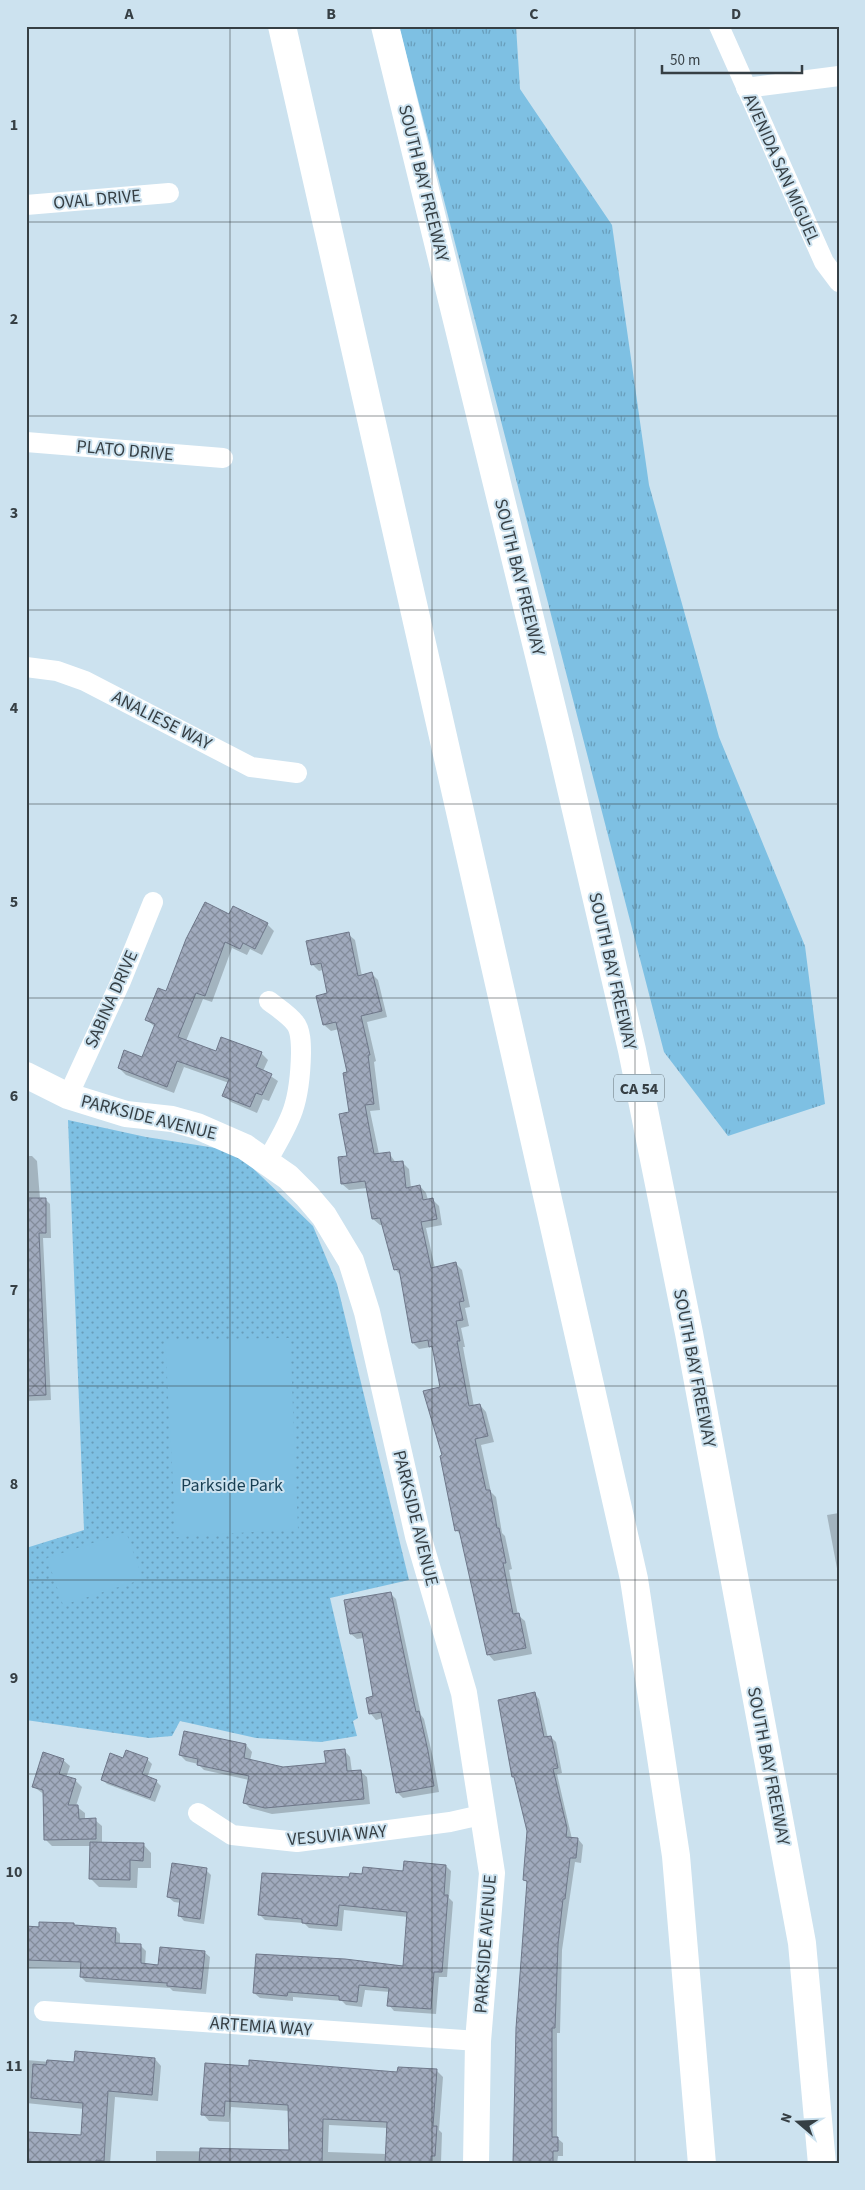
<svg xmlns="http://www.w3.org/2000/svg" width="865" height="2190" font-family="'Source Sans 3',sans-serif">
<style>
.grass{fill:url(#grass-tufts)}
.park{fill:url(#park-dots)}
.pitch{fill:#7ec0e3}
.shadow{fill:#0003;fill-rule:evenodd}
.building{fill:url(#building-cross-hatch);stroke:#6e7789}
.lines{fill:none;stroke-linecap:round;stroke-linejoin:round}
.minor{stroke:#fff;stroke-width:20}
.major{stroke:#fff;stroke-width:26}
.highway{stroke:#fff;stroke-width:28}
.grid{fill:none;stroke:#363f44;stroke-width:1;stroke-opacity:0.55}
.labels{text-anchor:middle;stroke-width:4;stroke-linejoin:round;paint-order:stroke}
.shield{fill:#cce2ef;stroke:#637077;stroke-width:1}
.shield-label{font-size:16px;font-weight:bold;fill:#363f44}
.street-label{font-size:18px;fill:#363f44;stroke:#cce2ef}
.park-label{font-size:18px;fill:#183e52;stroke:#cce2ef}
.neatline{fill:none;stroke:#363f44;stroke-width:2}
.grid-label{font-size:16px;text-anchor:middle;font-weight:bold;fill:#363f44}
</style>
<defs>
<pattern id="grass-tufts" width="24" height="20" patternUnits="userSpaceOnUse" patternTransform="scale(1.25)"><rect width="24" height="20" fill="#7ec0e3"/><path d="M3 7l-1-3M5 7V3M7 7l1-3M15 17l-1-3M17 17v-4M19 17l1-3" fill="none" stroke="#689dba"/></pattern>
<pattern id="park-dots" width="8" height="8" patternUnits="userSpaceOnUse" patternTransform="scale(1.25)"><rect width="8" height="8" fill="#7ec0e3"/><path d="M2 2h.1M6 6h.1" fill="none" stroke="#689dba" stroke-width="1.8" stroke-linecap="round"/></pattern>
<pattern id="building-cross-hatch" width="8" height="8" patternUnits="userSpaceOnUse" patternTransform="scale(1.25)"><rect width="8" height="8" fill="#a0aabd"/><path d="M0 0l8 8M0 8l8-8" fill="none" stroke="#838c9b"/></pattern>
</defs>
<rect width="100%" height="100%" fill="#cce2ef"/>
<polygon class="grass" points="399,26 516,26 520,89 612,225 649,485 719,737 805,946 825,1104 728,1136 664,1052"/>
<polygon class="park" points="68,1120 146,1137 235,1151 313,1226 337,1284 409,1580 330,1598 358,1718 353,1721 357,1736 321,1742 256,1738 180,1721 172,1736 149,1738 26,1720 26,1548 84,1530"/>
<g class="pitch">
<polygon points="290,1338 298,1529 176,1537 165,1340"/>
<polygon points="126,1532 143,1579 63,1605 47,1558"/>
</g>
<g class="shadow">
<polygon points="229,916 267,924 274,931 262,955 250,949 247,955 232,948 212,1002 203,999 186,1041 217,1053 261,1053 268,1060 263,1071 278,1081 269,1101 263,1099 257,1113 231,1102 224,1095 229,1083 184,1067 174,1093 126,1075 119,1068 143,1059 155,1027 147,1020"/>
<polygon points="348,934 355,940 362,976 372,974 378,980 387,1017 367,1022 376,1061 374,1062 380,1110 370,1111 379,1154 389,1153 396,1163 402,1162 409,1169 411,1188 420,1186 426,1193 428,1200 432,1199 439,1206 442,1225 426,1228 435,1268 456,1264 462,1270 470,1307 465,1308 469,1326 461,1328 465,1347 463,1347 474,1407 480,1405 486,1412 494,1442 481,1445 491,1492 496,1497 502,1533 505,1536 512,1569 509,1570 518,1615 525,1621 532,1654 494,1661 488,1654 462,1536 456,1530 443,1456 441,1388 435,1351 431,1347 419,1349 413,1343 401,1276 395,1269 383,1225 380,1225 373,1219 367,1188 349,1190 342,1184 349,1158 349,1073 339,1029 331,1031 324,1025 328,994 323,970 319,971 312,964"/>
<polygon points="26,1156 32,1156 37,1161 40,1199 45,1199 50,1204 51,1238 43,1238 51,1400 26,1401"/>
<polygon points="839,1513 839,1579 827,1515"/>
<polygon points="390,1593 396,1599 421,1715 424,1719 433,1758 439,1792 403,1798 397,1792 383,1718 376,1720 371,1714 368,1699 374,1697 364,1638 357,1639 351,1634"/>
<polygon points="534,1693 539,1699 548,1738 551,1737 556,1742 562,1773 557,1774 572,1839 578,1839 583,1845 581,1863 575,1862 562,1950 560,2033 557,2033 557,2138 563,2143 563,2156 558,2156 557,2164 513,2164 522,1950 528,1883 525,1880 528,1831 516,1779 513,1776"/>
<polygon points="185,1732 246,1745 252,1752 250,1761 283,1768 327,1764 344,1750 350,1757 352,1772 360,1771 367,1777 370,1804 272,1814 250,1808 244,1802 249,1780 204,1770 198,1764 186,1761 180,1755"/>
<polygon points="124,1759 147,1759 152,1764 147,1778 156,1781 161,1786 155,1802 107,1784 102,1779"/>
<polygon points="63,1760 70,1766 66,1778 75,1780 82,1787 76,1806 85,1813 85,1820 95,1820 102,1826 102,1844 143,1844 151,1853 151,1868 138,1868 137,1888 99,1887 91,1879 91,1846 52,1846 45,1839 45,1795 34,1787"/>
<polygon points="446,1866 451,1871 449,1898 453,1902 447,1977 439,1977 436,2014 394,2011 389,2005 390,1992 365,1990 362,2007 346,2005 342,2001 293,1997 293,2001 260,1998 254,1993 404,1967 408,1917 344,1910 342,1931 309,1928 304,1923 265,1920 260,1915 350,1879"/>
<polygon points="206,1870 211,1875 204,1924 184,1921 179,1915 181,1903 174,1902 168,1897"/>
<polygon points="74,1924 76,1926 115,1929 120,1934 120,1944 141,1946 146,1951 145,1965 159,1966 204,1952 210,1957 206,1994 173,1991 170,1988 86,1982 81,1977 82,1967 26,1968 26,1927"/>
<polygon points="155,2059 161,2066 158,2101 115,2097 110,2164 26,2164 26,2133 83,2136 84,2109 26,2103 26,2060 75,2064"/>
<path d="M206 2064 398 2073 437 2071 443 2077 439 2130 442 2133 441 2162 156 2164V2151L290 2152V2111L231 2107 229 2122 209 2121 203 2114ZM329 2125 388 2128 387 2154 328 2152Z"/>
</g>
<g class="building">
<polygon points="205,902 229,914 233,906 268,923 255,949 243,943 240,949 225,942 205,996 196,993 178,1037 216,1051 221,1037 262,1052 256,1067 272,1074 262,1095 256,1093 250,1107 222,1096 229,1079 177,1061 167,1087 118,1068 124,1050 142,1057 155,1024 145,1020 158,988 166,991 186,939"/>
<polygon points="349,932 358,976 372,972 382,1011 361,1016 370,1055 368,1055 374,1104 365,1105 374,1154 390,1152 391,1162 403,1161 406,1188 420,1185 423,1200 433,1198 437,1219 421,1222 431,1268 456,1262 464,1301 459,1302 463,1320 456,1321 460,1341 457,1341 469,1406 480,1404 488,1436 475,1439 486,1490 490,1490 497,1528 499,1528 506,1563 503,1563 513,1614 519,1613 526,1648 487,1655 459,1530 455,1531 440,1456 442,1455 423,1391 440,1387 432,1346 429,1347 428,1340 412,1343 399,1269 394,1270 380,1218 372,1219 365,1181 341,1184 338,1157 347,1156 339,1114 349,1112 343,1073 347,1072 336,1022 323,1025 316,996 327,993 321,963 311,965 306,941"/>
<polygon points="26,1198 46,1198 46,1233 39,1233 46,1395 26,1396"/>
<polygon points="391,1592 416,1712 419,1711 428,1751 434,1786 396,1793 381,1712 369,1714 366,1698 373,1696 362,1632 350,1634 344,1600"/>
<polygon points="535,1692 544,1737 551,1736 558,1768 553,1769 567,1828 566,1837 578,1838 576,1858 570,1858 565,1899 563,1899 558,1944 555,2028 552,2028 552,2137 558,2137 558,2151 553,2151 553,2164 513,2164 516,2028 527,1881 523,1880 527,1831 514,1777 512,1777 498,1700"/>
<polygon points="184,1731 246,1744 244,1758 283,1767 326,1763 324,1751 345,1749 347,1771 361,1770 364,1799 265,1808 243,1803 249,1776 197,1765 198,1759 179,1755"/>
<polygon points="126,1750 148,1758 142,1774 157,1780 150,1798 101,1780 110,1753 123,1758"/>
<polygon points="43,1752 64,1759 59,1774 76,1779 68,1805 78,1805 79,1819 96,1818 96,1839 44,1840 43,1790 32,1787"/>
<polygon points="90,1842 144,1843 143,1861 130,1860 130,1880 89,1879"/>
<polygon points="404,1861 446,1865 444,1895 448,1895 442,1972 434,1972 431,2009 387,2006 389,1988 359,1985 357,2002 339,2000 339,1996 288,1992 287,1996 253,1993 256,1954 345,1959 403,1966 407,1912 339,1905 337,1926 302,1923 302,1919 258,1915 262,1873 349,1877 350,1873 362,1874 363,1867 403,1871"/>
<polygon points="172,1863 207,1868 200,1919 178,1916 180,1899 167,1897"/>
<polygon points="39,1922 74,1923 74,1925 116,1928 115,1943 141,1944 141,1963 158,1965 160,1947 205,1951 201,1989 167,1986 167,1983 80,1977 81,1962 26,1960 26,1926 39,1927"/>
<polygon points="75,2051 155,2058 152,2095 108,2091 104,2161 96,2160 96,2164 26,2164 27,2132 81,2135 83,2103 31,2098 33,2064 46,2065 47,2060 74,2062"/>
<polygon points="249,2060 397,2072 398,2067 437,2069 433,2126 437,2126 435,2156 431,2156 431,2164 385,2164 387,2122 323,2119 322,2164 199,2164 200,2148 289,2150 288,2105 225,2101 224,2116 201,2115 205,2063 249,2066"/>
</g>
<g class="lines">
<g class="minor">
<polyline points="719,26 824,262 839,282"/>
<polyline points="746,88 839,76"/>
<polyline points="26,205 169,193"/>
<polyline points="26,442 223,458"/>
<polyline points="26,667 57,671 85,681 251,767 297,773"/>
<polyline points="68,1096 121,981 153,902"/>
<path d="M267 1161C292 1119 300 1103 301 1053 301 1045 301 1030 295 1023 289 1015 278 1008 269 1001"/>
<polyline points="198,1813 232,1835 297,1842 450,1822 481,1815"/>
<polyline points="44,2011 478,2041"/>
</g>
<polyline class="major" points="26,1075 68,1096 126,1114 172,1119 197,1126 245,1147 288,1177 307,1196 324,1216 351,1261 367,1312 418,1536 464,1693 492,1873 478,2041 476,2164"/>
<g class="highway">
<polyline points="282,26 634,1579 676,1856 702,2164"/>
<polyline points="385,26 560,741 632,1050 689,1333 802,1943 822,2164"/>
</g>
</g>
<path class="grid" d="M230 26V2164M432 26V2164M635 26V2164M26 222H839M26 416H839M26 610H839M26 804H839M26 998H839M26 1192H839M26 1386H839M26 1580H839M26 1774H839M26 1968H839"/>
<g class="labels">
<rect class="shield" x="614" y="1074.5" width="50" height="27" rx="4"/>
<g class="shield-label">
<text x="639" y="1094">CA 54</text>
</g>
<g class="street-label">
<text transform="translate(782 169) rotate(66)" y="6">AVENIDA SAN MIGUEL</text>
<text transform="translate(424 183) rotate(76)" y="6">SOUTH BAY FREEWAY</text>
<text transform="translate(97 199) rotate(-5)" y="6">OVAL DRIVE</text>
<text transform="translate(125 450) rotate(5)" y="6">PLATO DRIVE</text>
<text transform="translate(520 577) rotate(76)" y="6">SOUTH BAY FREEWAY</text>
<text transform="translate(162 720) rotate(27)" y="6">ANALIESE WAY</text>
<text transform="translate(613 971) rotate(77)" y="6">SOUTH BAY FREEWAY</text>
<text transform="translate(111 999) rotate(-66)" y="6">SABINA DRIVE</text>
<text transform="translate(149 1117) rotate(14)" y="6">PARKSIDE AVENUE</text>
<text transform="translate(695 1368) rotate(79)" y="6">SOUTH BAY FREEWAY</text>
<text transform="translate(416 1518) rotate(76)" y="6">PARKSIDE AVENUE</text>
<text transform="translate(769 1766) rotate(79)" y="6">SOUTH BAY FREEWAY</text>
<text transform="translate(337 1835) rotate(-5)" y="6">VESUVIA WAY</text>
<text transform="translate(485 1944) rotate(-86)" y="6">PARKSIDE AVENUE</text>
<text transform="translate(261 2026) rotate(4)" y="6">ARTEMIA WAY</text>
</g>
<g class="park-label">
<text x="232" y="1491">Parkside Park</text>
</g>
</g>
<rect width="865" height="2190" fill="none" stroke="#cce2ef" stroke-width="55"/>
<g transform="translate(798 2122) rotate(289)" stroke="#cce2ef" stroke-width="4" paint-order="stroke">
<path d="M0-4L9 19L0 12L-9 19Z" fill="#363f44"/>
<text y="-8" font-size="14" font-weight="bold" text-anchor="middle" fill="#363f44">N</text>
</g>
<path d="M662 65v8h140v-8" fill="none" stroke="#363f44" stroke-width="2.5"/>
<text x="670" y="65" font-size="15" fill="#363f44" stroke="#cce2ef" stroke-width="4" paint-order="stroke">50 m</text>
<rect x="28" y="28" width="810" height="2134" class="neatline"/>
<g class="grid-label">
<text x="129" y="19">A</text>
<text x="331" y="19">B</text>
<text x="534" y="19">C</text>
<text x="736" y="19">D</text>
<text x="14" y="130">1</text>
<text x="14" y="324">2</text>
<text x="14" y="518">3</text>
<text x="14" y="713">4</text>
<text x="14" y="907">5</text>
<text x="14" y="1101">6</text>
<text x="14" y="1295">7</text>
<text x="14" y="1489">8</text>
<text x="14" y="1683">9</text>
<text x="14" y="1877">10</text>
<text x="14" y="2071">11</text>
</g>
</svg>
